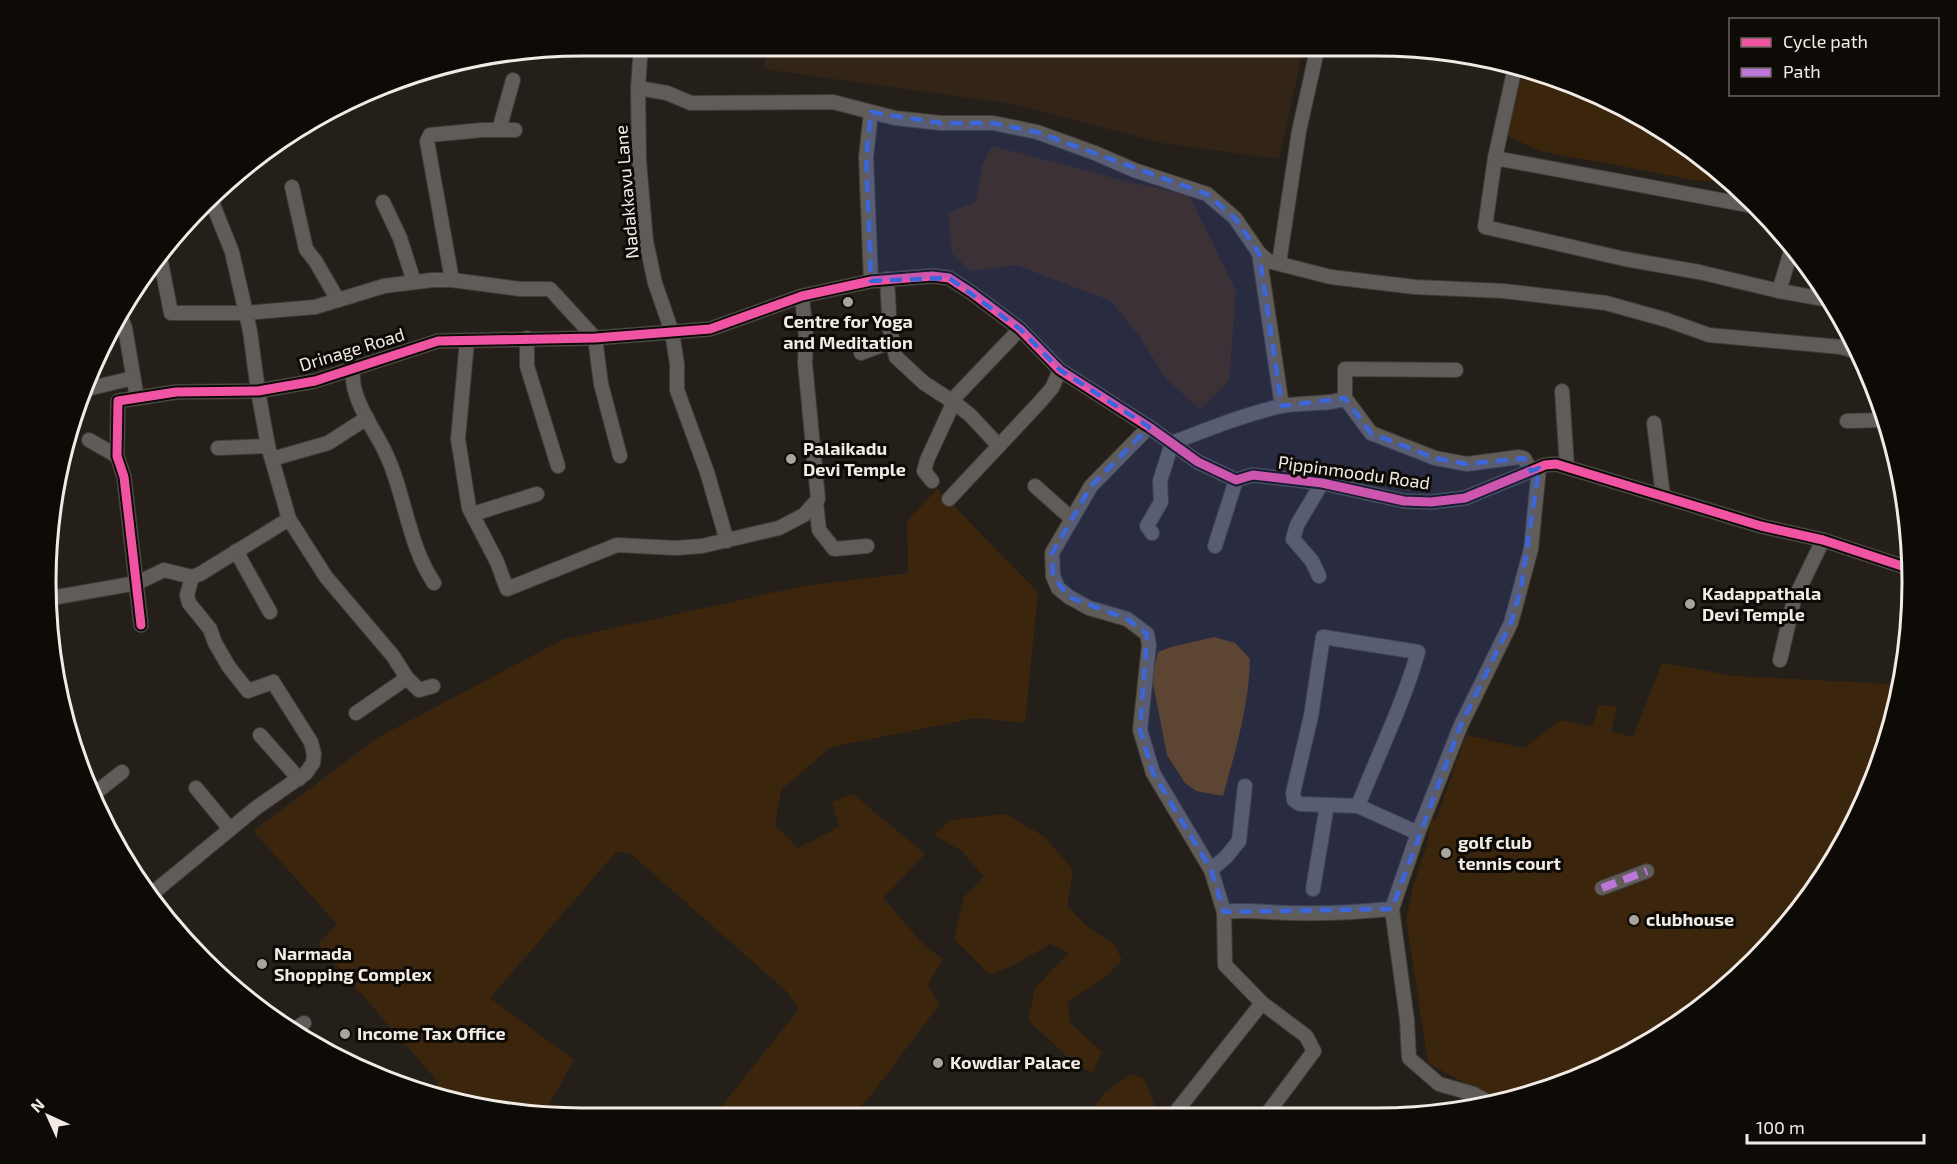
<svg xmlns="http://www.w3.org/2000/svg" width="1957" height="1164" font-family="'Exo 2',sans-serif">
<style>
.built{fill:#322517}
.green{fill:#3b250d}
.water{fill:#663e09}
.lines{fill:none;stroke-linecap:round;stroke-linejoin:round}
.street-casing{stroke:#413c37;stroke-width:16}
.street{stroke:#5f5c5a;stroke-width:14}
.quiet{stroke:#ba77d6;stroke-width:8;stroke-dasharray:15 8;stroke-linecap:butt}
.cycleway-casing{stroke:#0e0a06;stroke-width:13}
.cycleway{stroke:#f153a3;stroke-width:9}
.marked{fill:#3d66da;fill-opacity:0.2;stroke:#3d66da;stroke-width:4.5;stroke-dasharray:12 8;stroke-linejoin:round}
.poi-dot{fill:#aaa49e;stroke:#0e0a06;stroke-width:2}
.labels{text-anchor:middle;stroke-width:6;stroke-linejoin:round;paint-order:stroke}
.street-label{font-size:18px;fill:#f2ebe5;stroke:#0e0a06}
.poi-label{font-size:18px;font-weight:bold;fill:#f2ebe5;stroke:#0e0a06;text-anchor:start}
.rim{fill:none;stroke:#f2ebe5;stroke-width:3}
</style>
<rect width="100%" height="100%" fill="#251f1a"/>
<polygon class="built" points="769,45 1304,46 1279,159 1162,143 1013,104 763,69"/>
<g class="green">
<polygon points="1524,69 1548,74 1674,136 1731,183 1694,180 1540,151 1504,134"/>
<polygon points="992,146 1125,181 1189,195 1236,291 1229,381 1200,409 1167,380 1139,336 1111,301 1016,265 970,271 952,253 948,213 976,202 982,166"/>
<polygon points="937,489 1038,592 1025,723 975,718 831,747 781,790 775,825 798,848 839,827 832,802 853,794 925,854 883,898 925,946 943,959 928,985 939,1005 871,1095 851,1118 712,1118 799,1009 786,991 631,854 616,852 490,998 574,1060 542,1117 433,1095 438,1082 318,944 337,924 253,831 377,738 564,639 803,586 908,573 907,521"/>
<polygon points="1662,663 1735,676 1874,683 1902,687 1871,788 1821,881 1729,986 1643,1047 1580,1073 1564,1077 1512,1101 1502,1103 1428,1063 1406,920 1413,886 1427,845 1431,819 1436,820 1466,735 1524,748 1560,720 1592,727 1599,705 1617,707 1611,732 1633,737"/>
<polygon points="1006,814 1045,837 1073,870 1067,906 1088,927 1114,944 1122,960 1107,975 1067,1003 1071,1024 1102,1052 1092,1072 1078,1067 1028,1020 1035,988 1069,953 1050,944 1016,964 990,975 954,939 964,897 984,877 962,851 934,835 950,820"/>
<polygon points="1131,1074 1144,1079 1160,1118 1083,1118 1107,1091"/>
</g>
<path class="water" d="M1214 637 1235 643 1250 659C1249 706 1235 752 1223 796L1196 791 1185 783 1167 755 1152 678 1158 652 1171 647Z"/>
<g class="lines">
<g class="street-casing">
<g id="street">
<polyline points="641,45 638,88 639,161 646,241 655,283 672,332 677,364 677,390 707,472 727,541"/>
<polyline points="1515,67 1495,158 1485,227 1625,259 1699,272 1779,291 1830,300"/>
<polyline points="638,88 667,93 691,103 833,102 895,118 941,123 993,123 1037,132 1095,153 1134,170 1207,194 1235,218 1259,253 1268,261 1331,277 1415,287 1504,291 1606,303 1667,320 1709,335 1841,347 1858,352"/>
<polyline points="499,130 513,80"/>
<polyline points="1495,158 1758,207"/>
<polyline points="292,187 306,249 316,262 338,300"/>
<polyline points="212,202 232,252 250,331 258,391 268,446 289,519 326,577 393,656 407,678 419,690 433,686"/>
<polyline points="383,202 400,238 414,282"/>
<polyline points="1259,253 1282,406"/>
<polyline points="160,257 171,313 246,313 315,307 384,286 432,280 452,280 520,289 550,289 595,338 601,384 620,456"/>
<polyline points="1279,263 1299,131 1318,46"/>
<polyline points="887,279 889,313 888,321 896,357 924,383 955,403 970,415 999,446"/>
<polyline points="452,280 427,141 430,135 482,130 515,130"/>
<polyline points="871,281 866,157 871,112"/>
<polyline points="1779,291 1792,248"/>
<polyline points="120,315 125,328 137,398"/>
<polyline points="527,338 527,366 558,466"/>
<polyline points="467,341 458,439 469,508 497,562 507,589 617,545 676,548 702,546 779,528 804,515 818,499 805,363 806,336 802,296"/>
<polyline points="861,353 893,341"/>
<path d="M353 370C350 394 369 422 380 442 405 486 406 542 434 583"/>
<polyline points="83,390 133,378"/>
<polyline points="1562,391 1567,467"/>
<polyline points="1345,398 1371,433 1435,458 1467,464 1519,457 1524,458 1531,471"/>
<polyline points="1847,421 1884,420"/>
<polyline points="1654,423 1663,496"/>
<polyline points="1149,427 1091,486 1052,553 1053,576 1058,588 1069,597 1089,608 1127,619 1147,634 1149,645 1140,730 1153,773 1211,870 1224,912 1225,965 1262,1003 1306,1036 1314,1051 1264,1118"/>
<polyline points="89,440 117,456"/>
<polyline points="218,448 268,446"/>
<polyline points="272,459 328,443 367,418"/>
<polyline points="932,481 924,471 927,460 957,395 1020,329"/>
<polyline points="1035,486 1072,519"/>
<polyline points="949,499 1039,403 1052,388 1060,370"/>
<polyline points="816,502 819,530 834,549 867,546"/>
<polyline points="473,514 537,494"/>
<path d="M1152 533 1147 526 1161 502 1160 481 1172 443C1208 429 1243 415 1281 406 1299 402 1333 405 1345 398V369L1456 370"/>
<polyline points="1215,546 1236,480"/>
<polyline points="236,551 270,612"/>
<polyline points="1319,576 1312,561 1293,539 1297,525 1322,483"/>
<polyline points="48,603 57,597 137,583 164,570 192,577 200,574 289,519"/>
<polyline points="141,625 124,477 117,456 118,401 176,392 258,391 315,381 438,341 595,338 710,329 802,296 871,281 932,276 949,278 972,293 1020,329 1060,370 1149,427 1198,462 1236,480 1253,475 1322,483 1404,501 1431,502 1465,498 1545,465 1556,464 1761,526 1823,540 1911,569"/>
<polyline points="1780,660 1794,600 1823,540"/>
<polyline points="356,713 407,678"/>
<polyline points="260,735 299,779"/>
<polyline points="196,788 230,829"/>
<polyline points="94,794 122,772"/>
<path d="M1358 806C1378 754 1403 705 1418 652L1323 637 1311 716 1293 793 1294 800 1300 804 1358 806 1418 833"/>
<polyline points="1211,870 1226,857 1239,841 1245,786"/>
<polyline points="1602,888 1647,871"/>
<polyline points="1313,889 1327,805"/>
<polyline points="149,896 256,808 306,773 313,763 314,754 311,742 273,682 248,691 229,667 215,643 210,629 189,603 187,595 192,577"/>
<path d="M1224 912C1248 909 1270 913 1294 913 1327 914 1359 912 1392 909"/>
<polyline points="291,1032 304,1023"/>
<polyline points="1491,1104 1474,1094 1439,1084 1409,1058 1407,1020 1392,909 1418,833 1461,725 1511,623 1531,549 1539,468"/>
<polyline points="1171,1118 1262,1003"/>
</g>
</g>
<use href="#street" class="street"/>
<polyline class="quiet" points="1602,888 1647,871"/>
<g class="cycleway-casing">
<polyline id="cycleway" points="141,625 124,477 117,456 118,401 176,392 258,391 315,381 438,341 595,338 710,329 802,296 871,281 932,276 949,278 972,293 1020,329 1060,370 1149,427 1198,462 1236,480 1253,475 1322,483 1404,501 1431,502 1465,498 1545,465 1556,464 1761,526 1823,540 1911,569"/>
</g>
<use href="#cycleway" class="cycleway"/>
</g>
<path class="marked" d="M871 112 941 123H993L1037 132 1207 194 1235 218 1259 253 1282 406 1345 398 1371 433 1435 458 1467 464 1524 458 1531 471 1539 468 1521 589 1511 623 1461 725 1392 909 1224 912 1211 870 1153 773 1140 730 1147 634 1127 619 1069 597 1053 576 1052 553 1091 486 1149 427 1060 370 1020 329 949 278 871 281 866 157Z"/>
<g class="poi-dot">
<circle cx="848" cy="302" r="6"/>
<circle cx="791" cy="459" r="6"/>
<circle cx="1690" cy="604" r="6"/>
<circle cx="1446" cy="853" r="6"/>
<circle cx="1634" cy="920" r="6"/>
<circle cx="262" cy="964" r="6"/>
<circle cx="345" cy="1034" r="6"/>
<circle cx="938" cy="1063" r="6"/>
</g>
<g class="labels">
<g class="street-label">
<text transform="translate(627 192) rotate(-95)" y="6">Nadakkavu Lane</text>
<text transform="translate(352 350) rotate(-17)" y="6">Drinage Road</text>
<text transform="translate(1354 473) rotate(8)" y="6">Pippinmoodu Road</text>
</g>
<g class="poi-label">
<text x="848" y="328" text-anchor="middle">Centre for Yoga<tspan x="848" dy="21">and Meditation</tspan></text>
<text x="803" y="455">Palaikadu<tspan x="803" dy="21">Devi Temple</tspan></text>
<text x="1702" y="600">Kadappathala<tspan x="1702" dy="21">Devi Temple</tspan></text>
<text x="1458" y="849">golf club<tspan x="1458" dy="21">tennis court</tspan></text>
<text x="1646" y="926">clubhouse</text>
<text x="274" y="960">Narmada<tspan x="274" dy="21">Shopping Complex</tspan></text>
<text x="357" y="1040">Income Tax Office</text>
<text x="950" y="1069">Kowdiar Palace</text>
</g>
</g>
<path d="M0 0H1957V1164H0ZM582 56H1376A526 526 0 0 1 1902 582V582A526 526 0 0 1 1376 1108H582A526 526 0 0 1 56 582V582A526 526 0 0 1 582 56Z" fill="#0e0a06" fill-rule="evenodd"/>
<path class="rim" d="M582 56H1376A526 526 0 0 1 1902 582V582A526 526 0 0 1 1376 1108H582A526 526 0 0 1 56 582V582A526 526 0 0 1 582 56Z"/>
<rect x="1729" y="18" width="210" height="78" fill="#0e0a06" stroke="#69645f" stroke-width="1.5"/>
<rect x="1741" y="38" width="30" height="9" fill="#f153a3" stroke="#69645f" stroke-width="1.5"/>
<text x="1783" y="48" font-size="18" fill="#f2ebe5">Cycle path</text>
<rect x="1741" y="68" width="30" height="9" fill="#ba77d6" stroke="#69645f" stroke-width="1.5"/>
<text x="1783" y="78" font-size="18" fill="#f2ebe5">Path</text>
<g transform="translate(48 1116) rotate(315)" stroke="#0e0a06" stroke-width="4.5" paint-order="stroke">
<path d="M0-4.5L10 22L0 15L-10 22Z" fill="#f2ebe5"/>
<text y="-9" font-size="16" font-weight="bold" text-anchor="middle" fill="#f2ebe5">N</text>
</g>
<path d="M1747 1134v9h177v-9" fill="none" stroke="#f2ebe5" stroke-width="3"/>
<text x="1756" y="1134" font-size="18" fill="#f2ebe5" stroke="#0e0a06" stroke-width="4.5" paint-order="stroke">100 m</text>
</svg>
